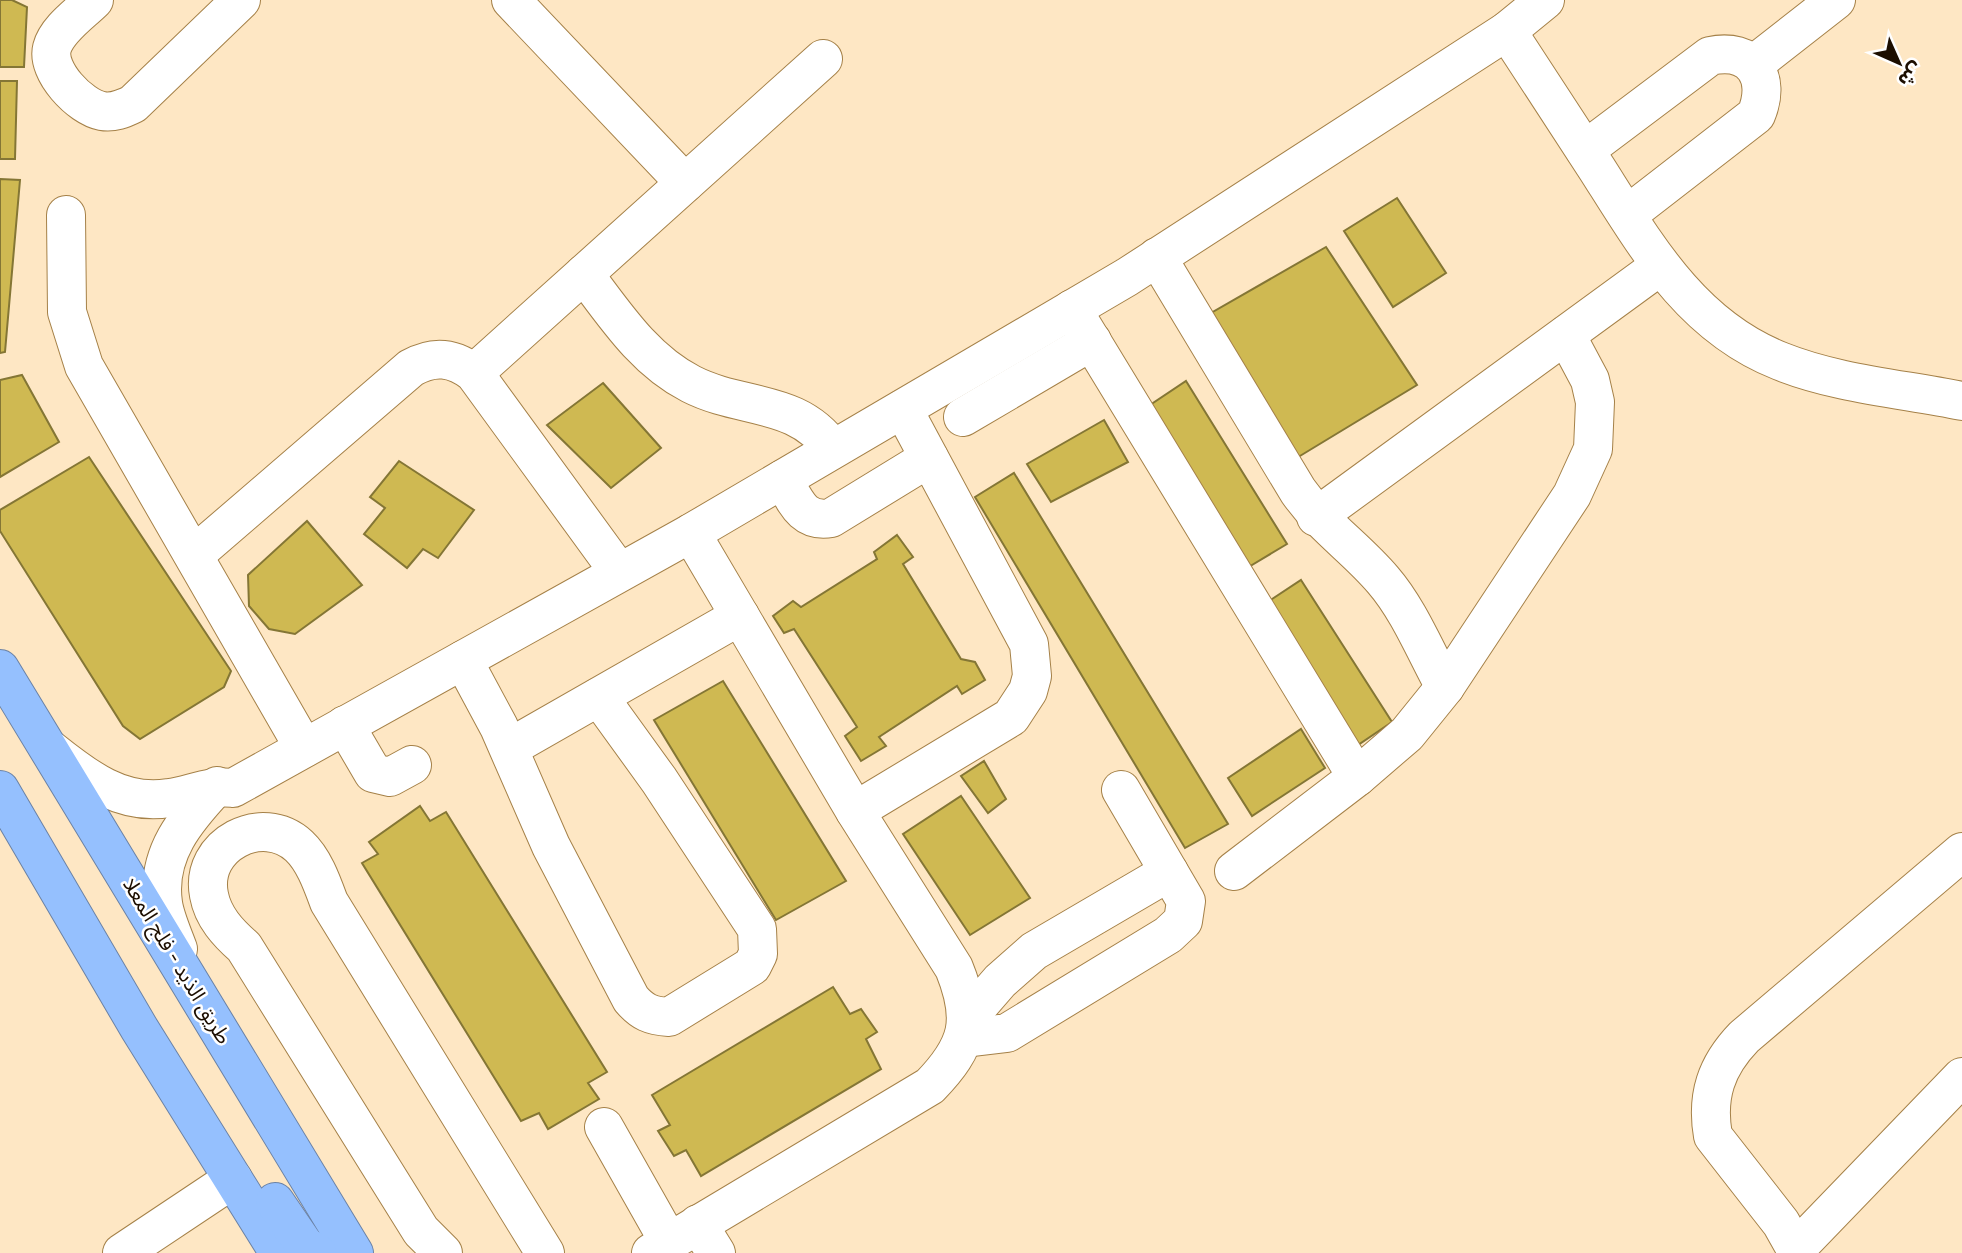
<svg xmlns="http://www.w3.org/2000/svg" width="1962" height="1253" font-family="Figtree,'Noto Sans Arabic',sans-serif">
<style>
.building{fill:#cfb952;stroke:#847635;stroke-width:2}
.lines{fill:none;stroke-linecap:round;stroke-linejoin:round}
.minor-casing{stroke:#a58148;stroke-width:40}
.highway-casing{stroke:#6b82a5;stroke-width:40}
.minor{stroke:#fff;stroke-width:38}
.highway{stroke:#95c0fe;stroke-width:38}
.labels{text-anchor:middle;stroke-width:5;stroke-linejoin:round;paint-order:stroke}
.street-label{font-size:21px;fill:#1c0e00;stroke:#fff}
</style>
<rect width="100%" height="100%" fill="#fee7c4"/>
<g class="building">
<polygon points="0,0 12,0 27,7 24,67 0,67"/>
<polygon points="0,81 17,81 15,159 0,159"/>
<polygon points="0,179 20,180 5,352 0,353"/>
<polygon points="1397,198 1446,273 1393,307 1344,231"/>
<polygon points="1326,247 1417,385 1290,462 1197,321"/>
<polygon points="22,375 59,442 0,477 0,380"/>
<polygon points="1186,381 1287,544 1247,568 1144,409"/>
<polygon points="603,383 661,448 611,488 547,425"/>
<polygon points="1104,420 1128,462 1051,502 1027,464"/>
<polygon points="89,457 231,671 224,687 140,739 123,726 0,531 0,510"/>
<polygon points="399,461 474,510 438,558 423,549 407,568 364,534 385,508 370,497"/>
<polygon points="1014,473 1228,824 1185,848 975,497"/>
<polygon points="307,521 362,585 295,634 269,629 249,606 248,575"/>
<polygon points="897,535 913,557 903,564 961,659 975,662 985,680 962,694 957,686 879,737 886,746 861,761 845,736 857,727 794,629 784,633 773,616 793,601 801,607 877,559 874,552"/>
<polygon points="1301,580 1392,722 1355,747 1263,605"/>
<polygon points="723,681 846,881 776,920 654,720"/>
<polygon points="1301,729 1325,768 1252,816 1228,778"/>
<polygon points="984,761 1006,799 988,813 961,776"/>
<polygon points="961,796 1030,898 970,935 903,834"/>
<polygon points="420,806 430,821 446,812 607,1072 588,1083 599,1099 548,1129 539,1113 521,1121 362,863 378,854 369,842"/>
<polygon points="833,987 850,1014 861,1009 877,1032 866,1039 881,1069 701,1176 686,1150 674,1156 658,1131 670,1125 652,1095"/>
</g>
<g class="lines">
<g class="minor-casing">
<g id="minor">
<path d="M94 0C81 13 57 29 52 48 46 71 80 107 102 111 113 113 123 109 133 104L241 0"/>
<polyline points="511,0 685,183"/>
<path d="M1507 31C1537 77 1567 123 1597 169 1646 246 1691 326 1780 361 1837 384 1903 389 1962 401"/>
<polyline points="1753,65 1836,0"/>
<path d="M1585 150 1710 56C1752 47 1772 77 1756 115L1627 215"/>
<polyline points="66,215 67,312 84,366 304,748"/>
<path d="M1157 257 1298 491C1324 528 1355 547 1383 580 1409 610 1426 653 1445 687"/>
<path d="M584 274C615 315 644 360 691 384 742 410 797 398 833 449"/>
<polyline points="1072,309 1357,777"/>
<polyline points="474,373 823,59"/>
<polyline points="963,417 1092,341"/>
<path d="M783 479C795 500 802 523 831 518L929 458"/>
<polyline points="1316,517 1660,266"/>
<path d="M194 555 411 368C434 355 453 357 474 373L619 572"/>
<path d="M463 660 499 727 551 846 631 999C642 1012 651 1016 669 1017L752 966 758 954 757 929 659 780 599 697"/>
<polyline points="345,725 373,773 390,777 412,765"/>
<polyline points="509,748 740,616"/>
<path d="M51 750C86 778 122 806 169 798 191 795 210 785 233 788L691 533 1127 277 1507 31 1545 0"/>
<polyline points="855,811 1011,717 1028,691 1032,676 1029,644 903,409"/>
<polyline points="1234,871 1357,777 1407,734 1445,687 1572,495 1593,449 1595,402 1590,380 1566,335"/>
<path d="M178 949C173 935 165 918 163 903 156 854 186 819 217 786"/>
<polyline points="967,1019 1000,981 1034,951 1169,872"/>
<polyline points="965,1038 1007,1033 1168,935 1183,921 1186,901 1121,790"/>
<polyline points="604,1127 669,1242"/>
<polyline points="698,1224 716,1253"/>
<polyline points="1796,1249 1962,1077"/>
<polyline points="122,1253 233,1179"/>
<path d="M443 1253 421 1231 244 947C228 933 213 917 209 895 199 845 262 812 299 846 314 860 322 883 329 902L545 1253"/>
<path d="M651 1253 930 1086C969 1046 975 1020 954 968L855 811 691 533"/>
<path d="M1798 1253 1781 1223 1713 1136C1706 1096 1716 1066 1744 1037L1962 852"/>
</g>
</g>
<g class="highway-casing">
<g id="highway">
<polyline points="0,669 354,1253"/>
<polyline points="0,790 139,1028 279,1253"/>
<polyline points="275,1202 305,1246 317,1253"/>
</g>
</g>
<use href="#minor" class="minor"/>
<use href="#highway" class="highway"/>
</g>
<g class="labels">
<g class="street-label">
<text transform="translate(177 961) rotate(59)" y="7">طريق الذيد - فلج المعلا</text>
</g>
</g>
<g transform="translate(1899 63) rotate(135)" stroke="#ffffff" stroke-width="5" paint-order="stroke">
<path d="M0-5L12 26L0 18L-12 26Z" fill="#1c0e00"/>
<text y="-10" font-size="19" font-weight="bold" text-anchor="middle" fill="#1c0e00">ش</text>
</g>
</svg>
